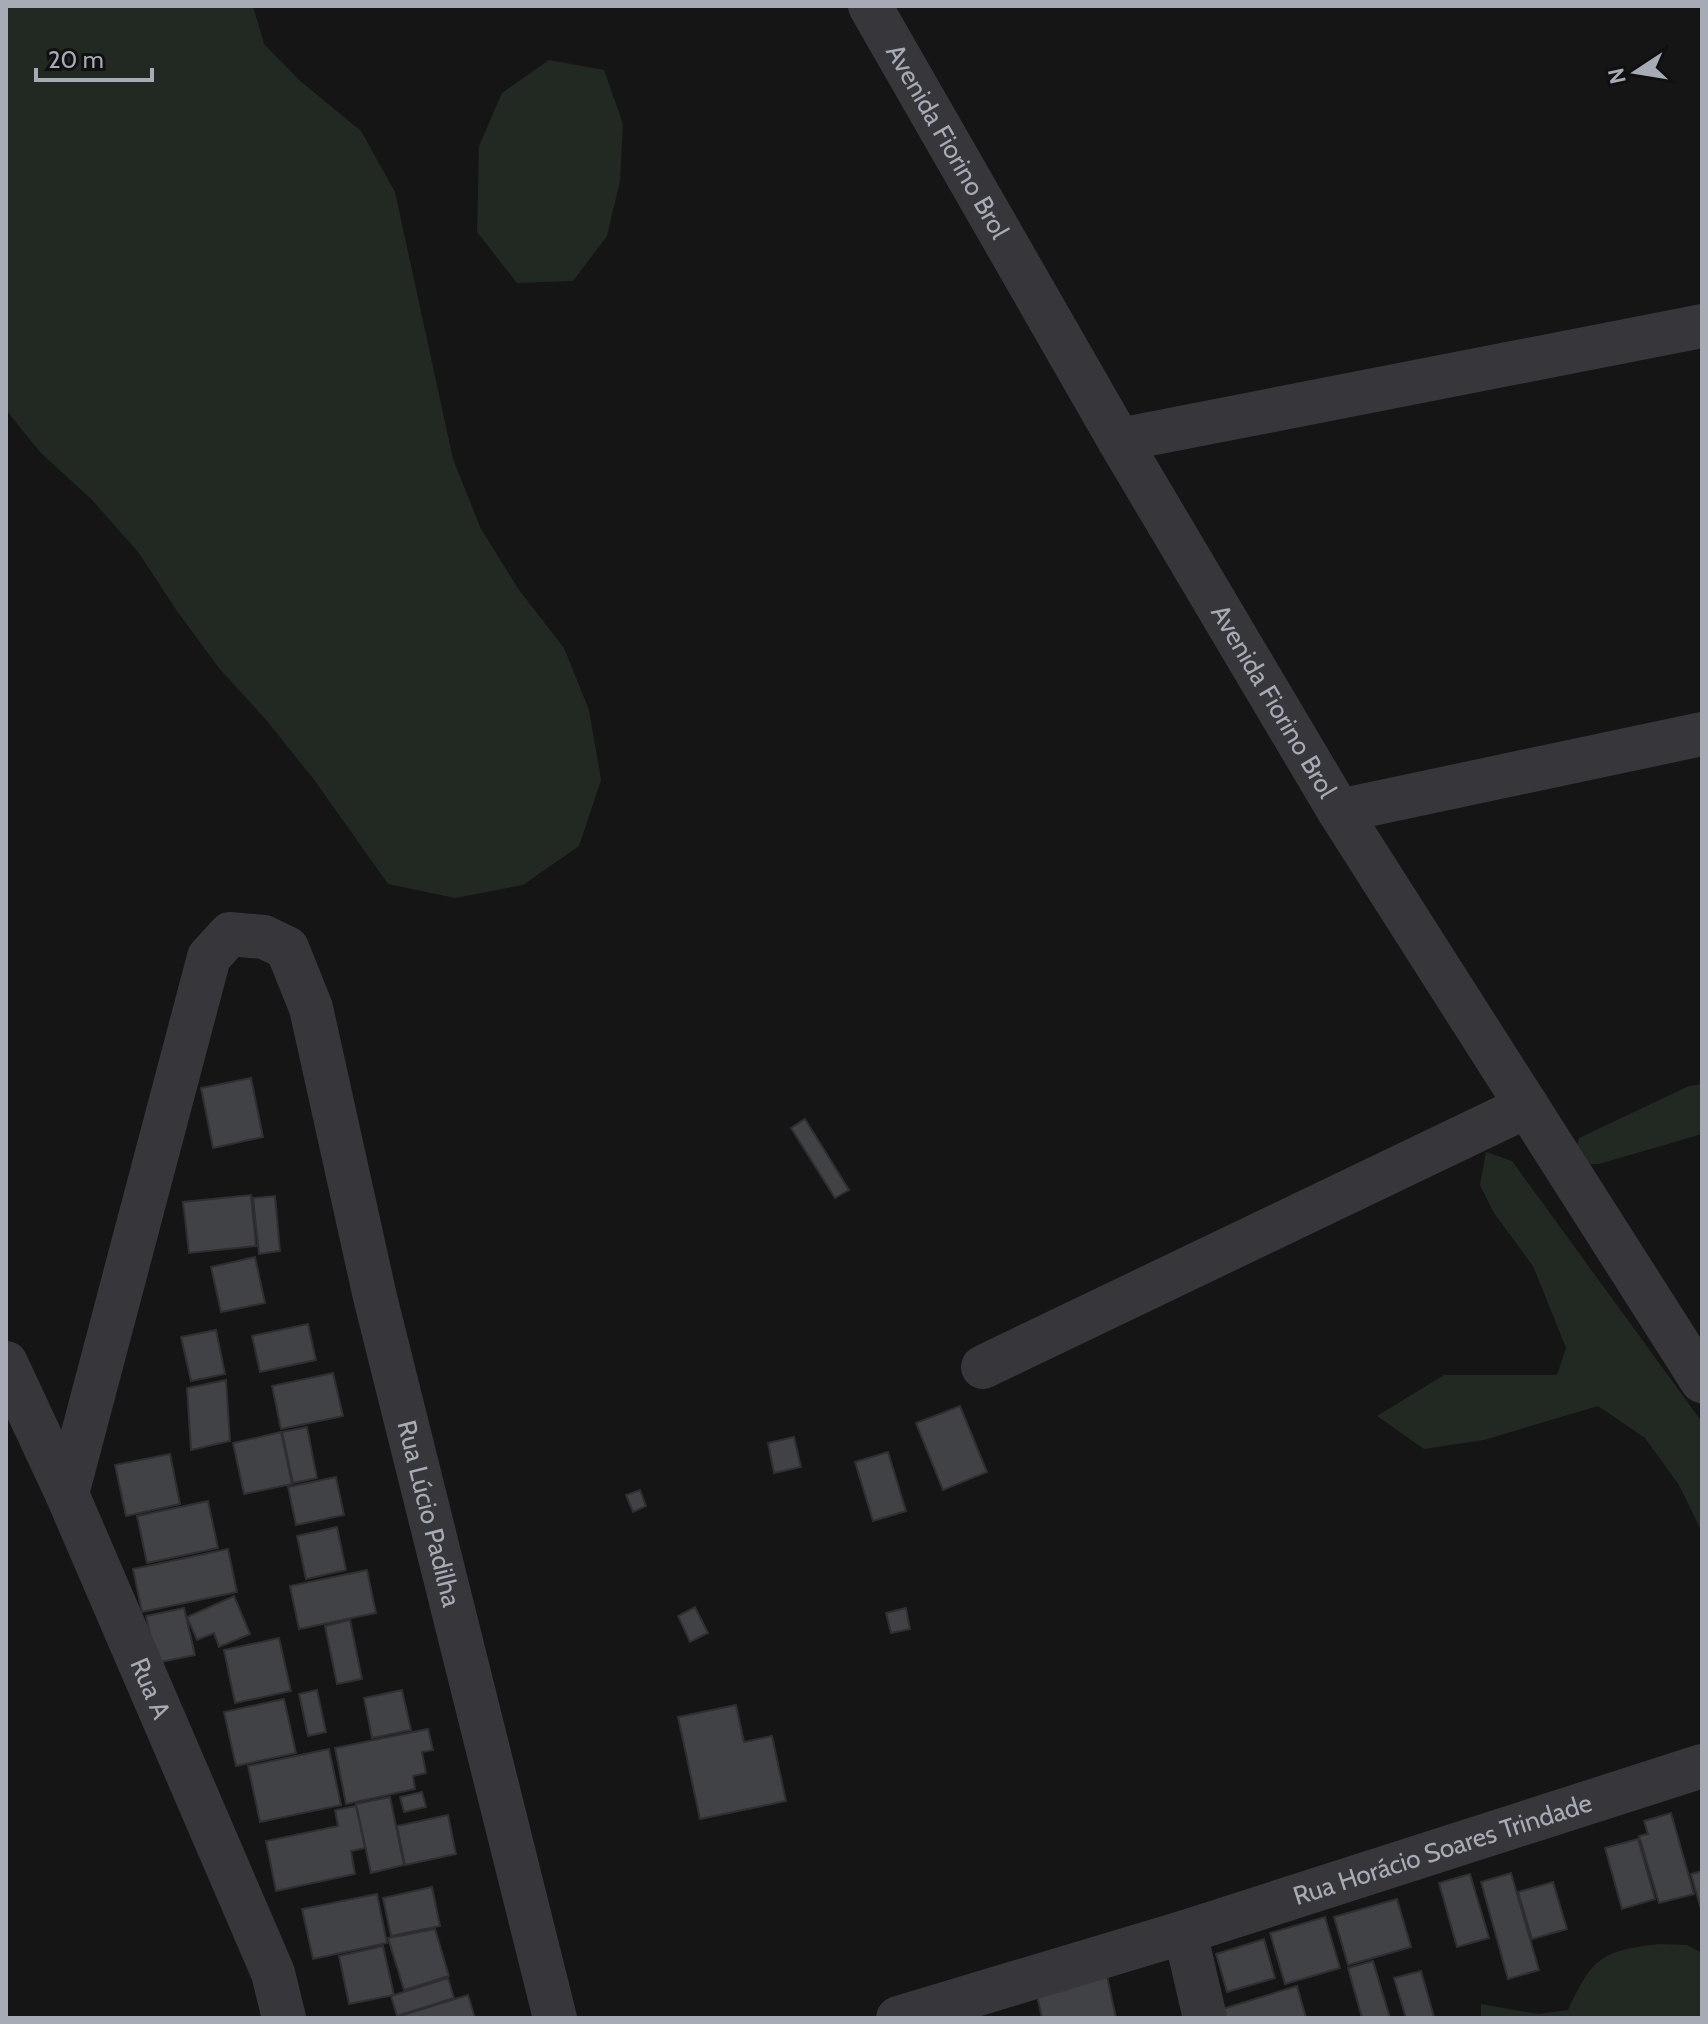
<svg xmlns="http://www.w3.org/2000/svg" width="1708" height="2024" font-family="Cabin,sans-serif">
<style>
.green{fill:#212922}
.building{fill:#414246;stroke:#2f2f32;stroke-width:2}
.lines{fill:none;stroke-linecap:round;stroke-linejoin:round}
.minor{stroke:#36363b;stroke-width:44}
.labels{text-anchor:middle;stroke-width:6;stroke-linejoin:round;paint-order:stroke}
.street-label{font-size:26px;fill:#a7abb6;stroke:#101011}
</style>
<rect width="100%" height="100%" fill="#151516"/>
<g class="green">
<polygon points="6,6 253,6 264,44 299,80 361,131 395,192 453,459 481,529 519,590 564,648 589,710 601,780 579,846 523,885 455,898 388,884 315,781 267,721 219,668 177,611 138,552 92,500 40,452 6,410"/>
<polygon points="549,60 604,70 623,124 620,181 607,236 573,281 517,283 477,232 479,146 502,93"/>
<polygon points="1702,1084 1702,1134 1599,1164 1571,1165 1579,1138 1689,1086"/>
<polygon points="1486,1152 1512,1161 1702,1422 1702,1528 1700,1528 1679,1485 1645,1438 1598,1406 1484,1440 1424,1449 1377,1416 1444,1375 1557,1375 1566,1348 1533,1266 1494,1213 1480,1185"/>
<path d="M1658 1944 1687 1945 1702 1953V2018H1481V2004L1538 2014 1568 2010C1593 1958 1600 1951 1658 1944Z"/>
</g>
<g class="building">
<polygon points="251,1078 263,1137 213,1148 201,1088"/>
<polygon points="805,1119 849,1190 835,1198 791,1128"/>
<polygon points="251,1195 256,1246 189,1253 183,1202"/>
<polygon points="275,1196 280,1251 259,1254 253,1198"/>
<polygon points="255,1257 265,1303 221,1312 211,1267"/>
<polygon points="308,1324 316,1360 260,1372 252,1336"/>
<polygon points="216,1330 225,1374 191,1381 181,1337"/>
<polygon points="333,1373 343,1416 281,1429 272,1386"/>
<polygon points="226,1380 230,1441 191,1450 187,1388"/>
<polygon points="960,1406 987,1472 943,1490 916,1423"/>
<polygon points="307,1427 317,1478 293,1483 282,1432"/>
<polygon points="281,1432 292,1484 244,1494 233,1443"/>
<polygon points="794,1437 801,1467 774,1473 768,1443"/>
<polygon points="888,1452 906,1511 873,1521 855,1462"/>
<polygon points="170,1454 180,1504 126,1516 115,1465"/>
<polygon points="336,1477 344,1515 296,1525 288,1487"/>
<polygon points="640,1490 646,1506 633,1512 626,1495"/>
<polygon points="208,1501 218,1548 147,1563 137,1516"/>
<polygon points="337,1527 346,1570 306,1579 297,1536"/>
<polygon points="228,1549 237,1592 142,1612 133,1569"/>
<polygon points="367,1570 376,1613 299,1629 290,1586"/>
<polygon points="234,1596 250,1634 219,1647 214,1633 197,1640 187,1617"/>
<polygon points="695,1607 708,1633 690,1642 678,1616"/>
<polygon points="184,1608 195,1655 156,1663 146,1616"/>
<polygon points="906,1608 910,1629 891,1633 886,1613"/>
<polygon points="350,1620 362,1679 337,1684 325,1626"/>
<polygon points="279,1638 291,1691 235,1703 224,1650"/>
<polygon points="317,1690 326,1732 308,1736 299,1694"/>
<polygon points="402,1690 411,1730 372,1738 364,1698"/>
<polygon points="284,1699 296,1753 236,1766 224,1712"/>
<polygon points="736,1705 744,1742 772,1736 786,1801 700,1819 678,1717"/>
<polygon points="428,1729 433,1750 422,1752 426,1773 413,1776 415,1789 346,1804 335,1748"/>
<polygon points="329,1749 341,1805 260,1822 248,1766"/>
<polygon points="422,1792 426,1807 404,1812 400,1797"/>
<polygon points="390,1797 404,1865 371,1873 356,1804"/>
<polygon points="356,1806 365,1848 351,1851 355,1874 276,1891 266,1841 338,1826 335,1810"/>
<polygon points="1671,1813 1694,1894 1659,1903 1639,1836 1648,1834 1644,1821"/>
<polygon points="448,1815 456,1854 405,1865 397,1826"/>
<polygon points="1638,1839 1655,1899 1622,1909 1605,1848"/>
<polygon points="1702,1871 1702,1913 1691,1874"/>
<polygon points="1511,1873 1539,1970 1508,1979 1481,1882"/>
<polygon points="1470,1874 1489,1938 1457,1947 1439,1883"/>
<polygon points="1553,1882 1567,1929 1532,1939 1518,1892"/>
<polygon points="432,1887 440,1926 391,1936 383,1898"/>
<polygon points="377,1894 387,1943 313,1959 302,1909"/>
<polygon points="1397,1899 1411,1947 1348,1965 1334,1917"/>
<polygon points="1325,1917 1340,1968 1285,1984 1270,1933"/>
<polygon points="435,1929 449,1976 404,1990 388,1938"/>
<polygon points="1264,1939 1275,1978 1227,1992 1216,1954"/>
<polygon points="383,1946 394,1995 349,2004 339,1956"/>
<polygon points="1373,1961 1390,2018 1362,2018 1348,1968"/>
<polygon points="1421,1971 1434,2017 1406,2018 1394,1978"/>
<polygon points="1107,1976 1116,2018 1042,2018 1036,1991"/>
<polygon points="448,1978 454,1998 397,2016 391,1996"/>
<polygon points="1297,1986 1306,2018 1221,2018 1219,2010"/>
<polygon points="468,1995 475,2018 400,2018 400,2016"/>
</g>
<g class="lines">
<g class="minor">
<path id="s1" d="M870 6 1119 440 1339 811 1702 1381"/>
<polyline points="1119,440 1702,326"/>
<polyline points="1339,811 1702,734"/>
<path id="s2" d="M6 1363 67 1494 273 1973 284 2018"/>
<polyline points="983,1367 1527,1106"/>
<path id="s3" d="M67 1494 209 957 230 934 264 937 287 948 311 1008 375 1297 555 2018"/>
<polyline points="1185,1932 1205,2018"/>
<path id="s4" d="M898 2018 1185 1932 1702 1766"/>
</g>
</g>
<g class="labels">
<g class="street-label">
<text dy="9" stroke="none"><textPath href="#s1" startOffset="156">Avenida Fiorino Brol</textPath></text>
<text dy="9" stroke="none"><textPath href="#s1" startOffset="804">Avenida Fiorino Brol</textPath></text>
<text dy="9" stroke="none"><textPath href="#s3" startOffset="1230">Rua Lúcio Padilha</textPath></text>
<text dy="9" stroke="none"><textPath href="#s2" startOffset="356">Rua A</textPath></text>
<text dy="9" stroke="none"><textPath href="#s4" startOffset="570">Rua Horácio Soares Trindade</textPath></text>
</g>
</g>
<rect width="1708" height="2024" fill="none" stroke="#a7abb6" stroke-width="16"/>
<g transform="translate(1636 72) rotate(258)" stroke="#101011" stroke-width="6" paint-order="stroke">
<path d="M0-6L14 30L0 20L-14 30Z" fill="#a7abb6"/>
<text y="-12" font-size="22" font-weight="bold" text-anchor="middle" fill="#a7abb6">N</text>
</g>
<path d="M36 68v12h116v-12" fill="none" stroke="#a7abb6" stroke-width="4"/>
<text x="48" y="68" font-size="24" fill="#a7abb6" stroke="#101011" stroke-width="6" paint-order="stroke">20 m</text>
</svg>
